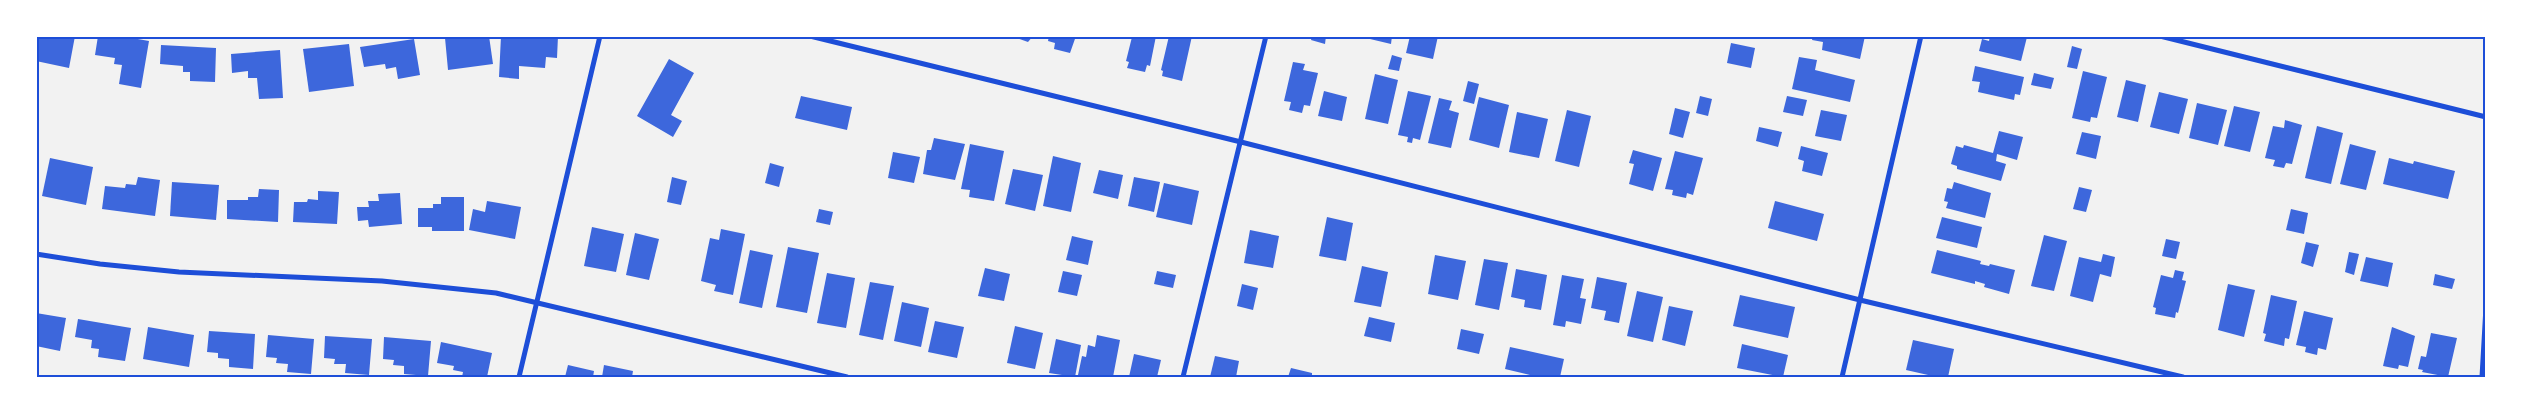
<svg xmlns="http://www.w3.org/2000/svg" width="2522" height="413" font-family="Montserrat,sans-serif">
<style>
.building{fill:#3d67dc}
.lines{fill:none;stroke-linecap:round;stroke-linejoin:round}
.minor{stroke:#1d4ed8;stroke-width:5}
.neatline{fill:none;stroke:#1d4ed8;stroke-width:2}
</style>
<rect width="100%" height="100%" fill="#f2f2f2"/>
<g class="building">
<polygon points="36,36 75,36 69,68 36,61"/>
<polygon points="98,36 121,36 149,41 141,88 119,84 122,65 114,64 115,58 95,55"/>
<polygon points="456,36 489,36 493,64 448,70 445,38"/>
<polygon points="501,36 558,36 557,58 546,57 545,68 519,66 519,79 499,77"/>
<polygon points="1011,36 1033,36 1028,42"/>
<polygon points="1049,36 1076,36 1070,53 1054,49 1055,43 1048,41"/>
<polygon points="1144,36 1156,36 1150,66 1147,65 1145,72 1127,68 1129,62 1126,61 1132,37 1144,39"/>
<polygon points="1169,36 1192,36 1182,81 1162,76 1163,71 1161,70"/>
<polygon points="1312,36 1326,36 1325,44 1311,40"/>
<polygon points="1370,36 1392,36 1391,44 1370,39"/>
<polygon points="1410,36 1438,36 1433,59 1406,53"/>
<polygon points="1813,36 1865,36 1860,59 1822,50 1823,42 1812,40"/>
<polygon points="1990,36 2027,37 2021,61 1979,51 1982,39 1989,41"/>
<polygon points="414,39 420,75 398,79 396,67 386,69 385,64 364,67 360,47"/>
<polygon points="1731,43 1755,48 1751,68 1727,63"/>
<polygon points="349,44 354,86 309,92 303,49"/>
<polygon points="161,45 216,48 215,82 190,81 190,72 183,72 183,66 160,64"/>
<polygon points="2072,46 2082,49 2077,69 2067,67"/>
<polygon points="280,50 283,98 259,99 257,78 248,78 248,71 232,73 231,54"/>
<polygon points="1392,55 1402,58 1399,71 1388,69"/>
<polygon points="1799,57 1817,60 1815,70 1855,80 1850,102 1792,89"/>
<polygon points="669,59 694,73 671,115 682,121 673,137 637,116"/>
<polygon points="1293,62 1305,64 1303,70 1318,73 1310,106 1304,105 1302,113 1289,110 1291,102 1284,101"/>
<polygon points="1975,66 2024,77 2020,95 2015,94 2014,100 1978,92 1980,82 1972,81"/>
<polygon points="2083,71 2107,77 2097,118 2091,117 2090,122 2072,118"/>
<polygon points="2034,73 2054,78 2051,89 2031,85"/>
<polygon points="1375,74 1398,80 1388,124 1365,119"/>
<polygon points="2126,80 2146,85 2138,122 2117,117"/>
<polygon points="1468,81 1479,84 1474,104 1463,101"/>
<polygon points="1324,91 1347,97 1342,121 1318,116"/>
<polygon points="1408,91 1431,96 1420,140 1413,138 1412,143 1407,142 1408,137 1398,135"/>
<polygon points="2159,92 2188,99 2179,134 2150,127"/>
<polygon points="801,96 852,107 847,130 795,118"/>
<polygon points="1700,96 1712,99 1708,116 1696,113"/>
<polygon points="1787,96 1807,100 1803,116 1783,112"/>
<polygon points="1479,97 1509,105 1499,148 1469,140"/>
<polygon points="1439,98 1452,101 1449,110 1459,113 1451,148 1428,143"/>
<polygon points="2197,103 2227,110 2218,145 2189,138"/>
<polygon points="2234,106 2260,112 2250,152 2224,146"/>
<polygon points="1675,108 1690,112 1683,138 1669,134"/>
<polygon points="1567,110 1591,116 1579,167 1555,161"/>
<polygon points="1821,110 1847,115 1841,141 1815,136"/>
<polygon points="1517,112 1548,119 1539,158 1509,152"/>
<polygon points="2285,120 2302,125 2292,164 2286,163 2284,168 2273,166 2275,160 2265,158 2273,126 2284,128"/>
<polygon points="2317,126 2343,133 2331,184 2305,178"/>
<polygon points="1759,127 1782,132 1778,147 1756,141"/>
<polygon points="1999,131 2023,137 2017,160 1997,154 1996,161 2006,164 2001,181 1957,169 1957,166 1951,164 1956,146 1963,148 1964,145 1993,153"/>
<polygon points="2082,132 2101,136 2096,159 2076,154"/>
<polygon points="934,138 965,144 955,180 923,174 927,150 931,150"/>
<polygon points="970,144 1004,151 994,201 969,197 970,190 961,189"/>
<polygon points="2350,144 2376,151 2366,190 2340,184"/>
<polygon points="1801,146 1828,153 1822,176 1802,171 1804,161 1798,159"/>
<polygon points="1633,150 1662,158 1653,191 1629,184 1634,164 1629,163"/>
<polygon points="1675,151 1703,158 1693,195 1687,193 1686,198 1672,195 1673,190 1665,189"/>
<polygon points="893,152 920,157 914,183 888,178"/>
<polygon points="1053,156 1081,163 1071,212 1043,206"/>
<polygon points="50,158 93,167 86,205 42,196"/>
<polygon points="2389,158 2413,164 2414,161 2455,171 2448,199 2383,184"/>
<polygon points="770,163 784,167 779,187 765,183"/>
<polygon points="1013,169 1043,175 1035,211 1005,204"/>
<polygon points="1099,170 1123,175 1118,199 1093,193"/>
<polygon points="138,177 160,180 155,216 102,209 105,186 125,188 126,184 136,185"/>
<polygon points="672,177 687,181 681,205 667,202"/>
<polygon points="1134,177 1160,182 1154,212 1128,206"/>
<polygon points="172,182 219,185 216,220 170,216"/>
<polygon points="1954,182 1991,193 1985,218 1946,208 1948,202 1944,201 1947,188 1952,189"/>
<polygon points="1164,183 1199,191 1192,225 1156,217"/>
<polygon points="2079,187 2092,190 2086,212 2073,209"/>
<polygon points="259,189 279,190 278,222 227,219 227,200 248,200 248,197 258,197"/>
<polygon points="318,191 339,192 337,224 293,222 294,202 307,202 308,199 318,200"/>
<polygon points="400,193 402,224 369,227 368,220 358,221 357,207 369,207 368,201 379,201 378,194"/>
<polygon points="441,197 464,197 464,231 432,231 432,227 418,227 418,208 433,208 433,204 441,204"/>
<polygon points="487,201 521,207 515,239 469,230 473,209 485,212"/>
<polygon points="1775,201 1824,214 1817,241 1768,228"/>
<polygon points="819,209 833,212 830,225 816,222"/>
<polygon points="2291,209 2308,213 2304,234 2286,230"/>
<polygon points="1327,217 1353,223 1346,261 1319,256"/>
<polygon points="1942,217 1982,227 1977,248 1936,238"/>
<polygon points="592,227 624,234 616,272 584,266"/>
<polygon points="721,229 745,234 733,295 714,291 716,285 701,281 710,238 719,240"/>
<polygon points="1250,230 1279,236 1273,268 1244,263"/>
<polygon points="635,233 659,239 649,280 626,275"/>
<polygon points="2044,235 2067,241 2054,291 2031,286"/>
<polygon points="1072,236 1093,241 1088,265 1066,260"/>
<polygon points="2166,239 2180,242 2176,259 2162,256"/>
<polygon points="2306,242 2319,245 2313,267 2301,263"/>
<polygon points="788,247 819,253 807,313 776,307"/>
<polygon points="750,250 773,255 762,308 739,303"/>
<polygon points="1937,250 1981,261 1980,264 1989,266 1990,264 2015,270 2009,294 1984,287 1985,284 1975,281 1975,284 1931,273"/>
<polygon points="2349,252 2359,254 2354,275 2345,272"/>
<polygon points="2103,254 2115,257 2111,277 2100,274 2093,302 2070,296 2079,257 2101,262"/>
<polygon points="1435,255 1466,261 1458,300 1428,294"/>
<polygon points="2366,257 2393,263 2388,287 2360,281"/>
<polygon points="1484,259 1508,263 1499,310 1475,305"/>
<polygon points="1362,266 1388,272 1381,307 1354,302"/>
<polygon points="985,268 1010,274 1004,301 978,296"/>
<polygon points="1516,269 1547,275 1541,310 1524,307 1525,300 1511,297"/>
<polygon points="2175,270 2184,272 2182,280 2186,281 2178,313 2176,312 2175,318 2155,314 2156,308 2153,307 2161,275 2173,278"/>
<polygon points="1063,271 1082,275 1077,296 1058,292"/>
<polygon points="1157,271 1176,275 1173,288 1154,284"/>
<polygon points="827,273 855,278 846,328 817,323"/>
<polygon points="2435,274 2455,279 2452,289 2433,285"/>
<polygon points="1562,275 1584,279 1580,298 1586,299 1581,324 1566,321 1565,327 1553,325"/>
<polygon points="1597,277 1627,283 1619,323 1604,320 1606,311 1591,308"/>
<polygon points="870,282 894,286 883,340 859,335"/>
<polygon points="1242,284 1258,288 1253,310 1237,306"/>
<polygon points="2228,284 2255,290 2244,337 2218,330"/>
<polygon points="1637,291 1663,297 1653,342 1627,336"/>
<polygon points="1740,295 1795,307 1788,338 1733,326"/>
<polygon points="2271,295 2297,301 2289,339 2285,338 2284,346 2264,341 2266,334 2263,333"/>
<polygon points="902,302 929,308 921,347 894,341"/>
<polygon points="1669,306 1693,311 1685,346 1662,340"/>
<polygon points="2304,311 2333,318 2326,350 2318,348 2317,355 2305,352 2306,347 2296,345"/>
<polygon points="36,313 66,318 60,351 36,346"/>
<polygon points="1369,317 1395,323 1391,342 1364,336"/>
<polygon points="78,319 131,328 125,361 98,357 99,349 91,348 92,340 75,337"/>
<polygon points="935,321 964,327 957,358 928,352"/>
<polygon points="1015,326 1043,333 1035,369 1007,363"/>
<polygon points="148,327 194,335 189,367 143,359"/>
<polygon points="2392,327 2415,336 2408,367 2399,365 2398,369 2383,366"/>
<polygon points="1461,329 1484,334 1479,354 1457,349"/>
<polygon points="209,331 255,334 253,369 229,367 229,359 218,358 218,353 207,352"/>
<polygon points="2431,333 2457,338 2448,377 2422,372 2423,370 2418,369 2421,356 2426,357"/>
<polygon points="268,335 314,339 311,374 287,372 288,364 276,363 277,358 266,357"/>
<polygon points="1097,335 1120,340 1113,377 1078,375 1082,356 1086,357 1088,345 1095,347"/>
<polygon points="325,336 372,339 369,375 345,373 346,364 334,364 335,359 324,358"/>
<polygon points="384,337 431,341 428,376 404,374 404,366 393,365 394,360 383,359"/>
<polygon points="1056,339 1081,345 1075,377 1049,373"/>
<polygon points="1913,340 1954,349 1948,377 1937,377 1906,370"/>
<polygon points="441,342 492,353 487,377 462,377 463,372 453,370 454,366 437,363"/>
<polygon points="1742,344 1788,355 1783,377 1737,368"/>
<polygon points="1510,347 1564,359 1560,377 1538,377 1505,369"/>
<polygon points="1134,354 1161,360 1157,377 1129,377"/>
<polygon points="1215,356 1239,361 1236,377 1210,377"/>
<polygon points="568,365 594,371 593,377 565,377"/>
<polygon points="604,365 633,371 632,377 602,377"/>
<polygon points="1291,368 1312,373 1312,377 1288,377"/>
</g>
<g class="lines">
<g class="minor">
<polyline points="810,36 1241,142 1860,300 2183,377"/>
<polyline points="2160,36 2486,117"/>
<polyline points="36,254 100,264 179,272 382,281 496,293 847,377"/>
<polyline points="519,377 600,36"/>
<polyline points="1183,377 1266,36"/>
<polyline points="1842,377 1921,36"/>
<polyline points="2482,377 2486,307"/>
</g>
</g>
<rect width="2522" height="413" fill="none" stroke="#ffffff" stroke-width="75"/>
<rect x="38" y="38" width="2446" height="338" class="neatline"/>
</svg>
